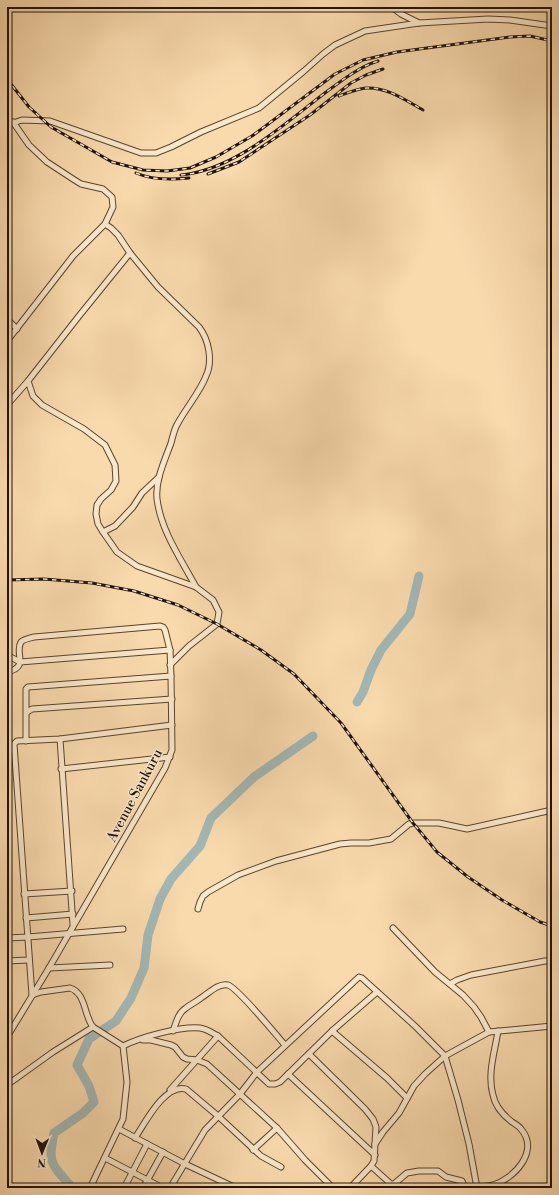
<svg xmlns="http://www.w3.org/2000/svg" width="559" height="1195" font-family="'Libre Bodoni',serif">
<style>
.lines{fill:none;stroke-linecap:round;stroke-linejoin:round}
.river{stroke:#a2b8b5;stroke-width:9}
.minor-casing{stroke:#574431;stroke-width:7}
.minor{stroke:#fbe7ca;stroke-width:5}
.rail-casing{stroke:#211208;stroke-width:3}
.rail{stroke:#fbe7ca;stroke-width:1.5;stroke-dasharray:4.5;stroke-linecap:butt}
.labels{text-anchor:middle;stroke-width:3;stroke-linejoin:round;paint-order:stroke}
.street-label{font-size:14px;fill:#211208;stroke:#fbe7ca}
</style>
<rect width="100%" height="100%" fill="#f9daad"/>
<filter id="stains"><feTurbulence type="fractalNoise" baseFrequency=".005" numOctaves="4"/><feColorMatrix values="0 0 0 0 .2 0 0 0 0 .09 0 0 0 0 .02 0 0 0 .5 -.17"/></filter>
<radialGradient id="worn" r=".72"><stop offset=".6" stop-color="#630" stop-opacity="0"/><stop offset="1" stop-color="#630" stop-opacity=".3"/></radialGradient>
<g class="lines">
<g class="river">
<polyline points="357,702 363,692 371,670 381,650 410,614 419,576"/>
<path d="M67 1188 69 1184C50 1163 48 1161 54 1133L83 1113 94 1102 89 1086 77 1065 89 1039 116 1021 131 998 144 968 148 935 160 899 171 879 200 846 211 818 254 777 313 736"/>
</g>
<g class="minor-casing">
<g id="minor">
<polyline points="392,7 401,14 419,23"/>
<polyline points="7,125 22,120 50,121 141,153 156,153 171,147 201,132 259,108 304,71 323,54 335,45 365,31 419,23 488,19 510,20 552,26"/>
<path d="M105 224 111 228 118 235 130 253 158 287 199 327C209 340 213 361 206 376 200 392 186 408 178 423 174 429 173 436 171 443 165 460 155 480 157 499 161 531 181 559 196 587"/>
<polyline points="7,319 17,329"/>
<polyline points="7,341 73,256 105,224 113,207 112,197 103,189 81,184 73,179 47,162 29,145 13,122"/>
<polyline points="28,381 33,396 42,405 84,429 105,445 115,465 116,481 111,490 101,499 97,505 96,514 98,524 103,532 117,552 137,566 196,587 213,600 219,612 217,624 189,646 170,665"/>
<polyline points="7,405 28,381 79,316 130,253"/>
<polyline points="103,532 115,526 133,507 142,493 159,477"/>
<polyline points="7,655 20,662 170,650"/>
<path d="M7 672C30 667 14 653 21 642 24 639 30 638 34 637L160 626 163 627 165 630 170 650 171 676 172 750 165 768 49 968 7 1037"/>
<polyline points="27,712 32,709 172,699"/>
<polyline points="60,739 73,925"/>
<polyline points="26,741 26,689 28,687 171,676"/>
<polyline points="61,769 170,757"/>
<polyline points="24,894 72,891"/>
<polyline points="198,909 200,902 203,896 208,892 238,875 276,861 340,844 351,843 369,843 391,839 409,824 413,823 439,823 467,829 552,810"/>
<polyline points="26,918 73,914"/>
<polyline points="393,928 435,972 463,995 474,1007 481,1017 489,1032"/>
<polyline points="7,938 28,937 123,929"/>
<polyline points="7,961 29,960"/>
<polyline points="49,968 110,965"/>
<polyline points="450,984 457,980 471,975 545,961 552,961"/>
<path d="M173 1031C176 1023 178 1013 186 1008 191 1004 196 1002 201 998 209 993 218 983 228 985 238 988 276 1035 285 1045"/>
<polyline points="332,1031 387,1078 407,1098"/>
<polyline points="143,1040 151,1040 171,1045 175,1047 183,1057 187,1059 197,1060 207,1064 277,1128 305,1160 333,1188"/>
<path d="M123 1046C141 1037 181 1026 200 1028 207 1029 212 1033 218 1036L269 1084H275L280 1082 332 1031 377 992"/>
<polyline points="309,1054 365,1109 373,1119 376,1127 374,1161 371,1166 350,1188"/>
<polyline points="288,1074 375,1155"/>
<polyline points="7,1085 53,1052 93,1027"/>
<polyline points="170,1090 218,1036"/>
<polyline points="119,1129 185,1164 236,1188"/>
<path d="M135 1138C145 1123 165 1083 186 1089L218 1116 261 1156 281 1167"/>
<polyline points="375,1144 383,1132 399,1113 414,1086 425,1074 445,1056 489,1032 552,1026"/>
<polyline points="253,1150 277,1128"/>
<polyline points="105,1158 163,1188"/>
<polyline points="371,1166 391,1184 394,1184 407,1173 419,1171 438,1171 446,1177 462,1181 465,1187"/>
<path d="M90 1188 123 1119 127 1082 123 1046 93 1027C84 1016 86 993 70 988L41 992 32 995 14 744 17 741 60 739 172 725"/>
<polyline points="124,1188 147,1144"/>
<polyline points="143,1188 163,1152"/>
<polyline points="170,1188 205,1130 240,1094 257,1072 359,977 362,978 415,1026 445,1056 458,1100 469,1144 477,1188"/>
<path d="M459 1188C470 1186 481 1188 493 1185 514 1179 540 1151 521 1129 519 1126 515 1124 512 1122 503 1115 495 1106 493 1095 487 1074 495 1051 498 1031"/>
</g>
</g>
<use href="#minor" class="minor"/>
<g class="rail-casing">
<g id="rail">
<polyline points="7,79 29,107 51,127 112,162 143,170 167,171 190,168 216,157 252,136 335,74 363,60 397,52 510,37 530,36 552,41"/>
<path d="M339 96C347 93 357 89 366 88 387 87 405 100 423 110"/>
<path d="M136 173C152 180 171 180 189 178"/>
<polyline points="208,174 239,162 310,115 351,83 366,75 383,69"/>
<path d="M181 175C233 170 281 127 321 96 337 84 358 67 378 61"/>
<polyline points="7,580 44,579 92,583 134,591 178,605 217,624 261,650 294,674 341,723 413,823 437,852 468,877 502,900 540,922 552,926"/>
</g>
</g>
<use href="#rail" class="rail"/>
</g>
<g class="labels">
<g class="street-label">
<text transform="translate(134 795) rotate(-62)" y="5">Avenue Sankuru</text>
</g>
</g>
<rect width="559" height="1195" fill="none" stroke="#f9daad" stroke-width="24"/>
<rect x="8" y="8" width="543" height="1179" fill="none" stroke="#211208" stroke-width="2"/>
<rect x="12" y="12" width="535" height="1171" fill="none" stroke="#211208"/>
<g transform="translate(42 1153) rotate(181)" stroke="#fbe7ca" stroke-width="3" paint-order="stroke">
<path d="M0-3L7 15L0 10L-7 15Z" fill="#211208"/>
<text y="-6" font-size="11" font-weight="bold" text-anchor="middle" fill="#211208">N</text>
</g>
<rect width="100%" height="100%" filter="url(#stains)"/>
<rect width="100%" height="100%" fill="url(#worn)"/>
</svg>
